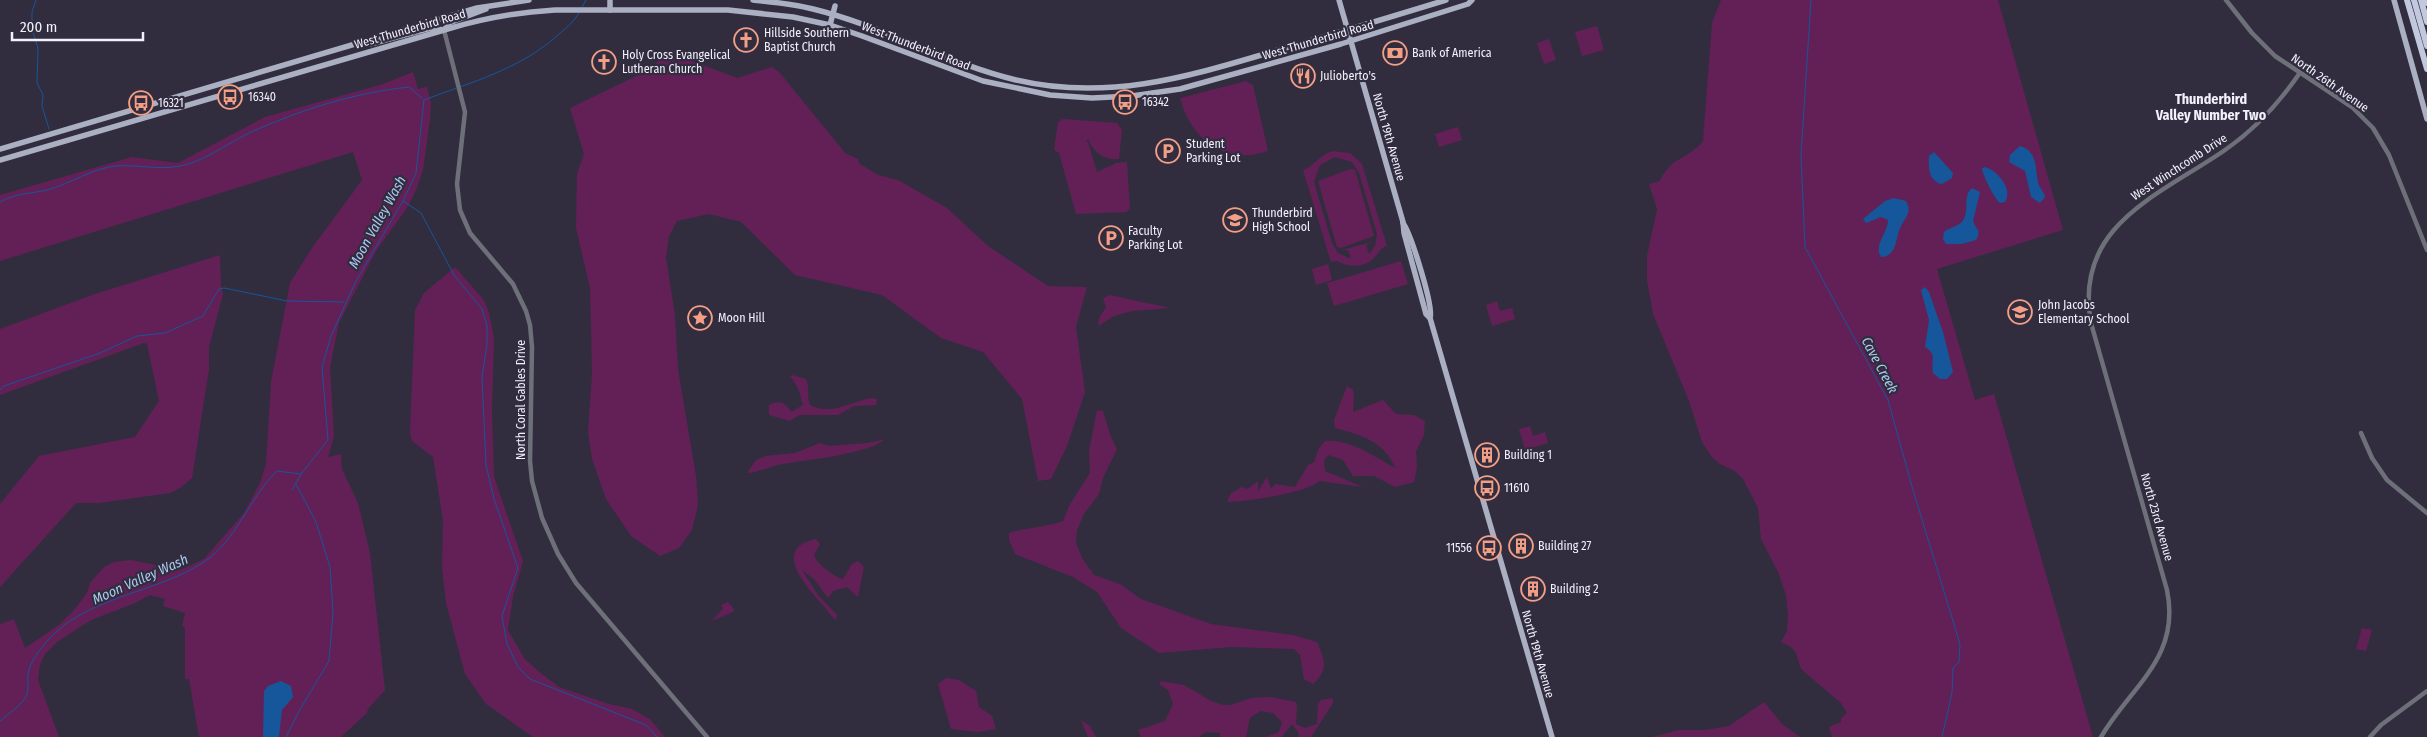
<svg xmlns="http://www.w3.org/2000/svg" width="2427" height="737" font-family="'Fira Sans Condensed',sans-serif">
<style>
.green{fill:#632056;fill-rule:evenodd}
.water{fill:#16569b}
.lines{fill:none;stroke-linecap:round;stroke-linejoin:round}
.stream{stroke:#16569b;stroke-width:1}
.minor{stroke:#6e7079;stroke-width:4.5}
.major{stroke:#aaafc2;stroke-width:5.5}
.highway{stroke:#c2c8de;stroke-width:6}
.labels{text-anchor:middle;stroke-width:4.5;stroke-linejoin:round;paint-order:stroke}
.street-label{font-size:12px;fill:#f2f0fc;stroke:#312d3f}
.poi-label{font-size:12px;fill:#f2f0fc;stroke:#312d3f;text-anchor:start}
.neighbourhood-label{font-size:14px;font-weight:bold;fill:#f2f0fc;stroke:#312d3f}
.water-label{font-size:14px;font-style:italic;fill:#aac9ef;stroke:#312d3f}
</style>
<rect width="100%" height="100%" fill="#312d3f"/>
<g class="green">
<path d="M1721 0H1998L2063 230 1937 269 1975 400 1994 394 2093 737H1832L1829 727 1841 722V718L1847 713 1841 703 1801 669 1796 653 1791 647 1781 642 1787 631 1788 615 1786 595 1778 572 1761 539 1758 508 1743 479 1735 471 1720 464 1711 456 1702 442 1689 401 1653 314 1647 280V256L1657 209 1649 184 1660 181C1670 157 1689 159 1703 141L1712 23Z"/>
<polygon points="1597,26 1604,50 1582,56 1575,32"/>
<polygon points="1549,39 1556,60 1544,64 1537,43"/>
<polygon points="671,53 737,78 772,67 780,73 845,153 858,159 860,164 878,175 898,180 947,208 988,246 1048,286 1087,287 1076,327 1085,392 1067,446 1051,479 1038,481 1022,399 983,352 941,338 882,295 795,275 741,222 709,214 677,221 669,236 666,257 675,316 678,369 696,476 698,505 692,530 679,548 660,556 631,536 606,499 592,459 588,432 592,373 590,288 576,228 577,174 584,154 570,108 653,68 662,55"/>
<polygon points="413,72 418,89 427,87 431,103 430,120 423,170 416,190 407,208 376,251 339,323 330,367 334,436 328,457 341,454 342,469 358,503 370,553 385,690 367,710 368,712 341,737 199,737 189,679 185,679 185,627 182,626 185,613 163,606 165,599 150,595 133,604 91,620 57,642 45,654 40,664 38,680 59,737 0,737 0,624 14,619 25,648 59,625 74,610 87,593 90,583 104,567 114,562 131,560 180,570 204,559 244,513 260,483 266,464 271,382 290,283 312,248 362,180 353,152 0,261 0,195 132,157 178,163 265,117 383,84"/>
<path d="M1246 81 1253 85 1268 151C1224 166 1191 139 1180 98Z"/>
<path d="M1063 119 1117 123 1122 130 1119 159C1105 161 1093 152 1088 139L1086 142H1088L1097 172 1116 163 1127 162 1130 209 1126 212 1076 214 1059 153 1054 150 1058 122Z"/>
<polygon points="1458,127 1462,140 1439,147 1435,134"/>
<path d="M1333 151 1350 153 1362 164 1387 246C1380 248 1380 252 1375 257 1365 268 1349 268 1337 261L1331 262 1303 170C1315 166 1320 154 1333 151ZM1335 157 1352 162 1359 173 1377 234 1375 246 1369 254 1366 245 1375 241 1342 250H1348L1351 259 1338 253 1332 243 1314 182 1320 165Z"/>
<polygon points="1350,169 1355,170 1374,236 1341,248 1337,247 1318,181"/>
<polygon points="220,255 221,286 223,294 209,347 209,369 192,478 180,488 170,493 99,503 76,503 0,587 0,504 39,456 135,437 159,401 147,344 144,343 0,395 0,329 95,294"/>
<polygon points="1401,261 1408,284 1334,306 1327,283"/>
<polygon points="1328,264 1332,280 1316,285 1312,269"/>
<polygon points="455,267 483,299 489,312 494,339 492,410 494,477 523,561 513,597 508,630 524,658 538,671 559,687 609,704 632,709 650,719 665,737 533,737 486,704 465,674 446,603 442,567 443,520 433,457 412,441 410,432 415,310 424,293"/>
<polygon points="1110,295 1170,308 1132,311 1114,316 1098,326 1099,318 1106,307 1103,298"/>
<polygon points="1497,301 1500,311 1512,308 1515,319 1492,326 1486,305"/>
<path d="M792 375 806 379C810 387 806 395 810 405 832 416 850 402 871 398L877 399 876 405 854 406 838 415H799L790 421 769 415V405C780 400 785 402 791 412L803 405C799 390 798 386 790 376Z"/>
<path d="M1347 386 1353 390 1354 398 1353 412 1383 400 1396 414 1414 415 1425 421 1424 435 1416 451 1417 468 1414 482 1395 487 1374 476H1353L1343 460 1328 455 1324 461 1325 471 1363 487 1319 481C1307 493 1245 502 1227 502L1231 493 1242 487 1248 489 1258 481V491L1267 477 1271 489 1275 484 1295 487 1308 465 1314 462 1319 448 1325 441C1348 438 1376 457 1395 468 1386 442 1359 434 1335 428L1334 420Z"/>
<path d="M1097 410 1103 411 1111 437 1117 449 1103 478 1099 494 1084 514 1077 530 1076 543 1082 558 1094 575 1120 584 1141 599 1211 624 1293 635 1317 642C1325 661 1329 669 1313 684L1304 679 1300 655 1294 649 1231 647 1159 653 1121 628 1097 592 1073 577 1015 554 1009 540V533C1027 527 1045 528 1063 521L1069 506 1090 473 1089 451Z"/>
<polygon points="1530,426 1533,436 1545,432 1548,443 1525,450 1519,429"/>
<path d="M885 439C868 455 802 460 778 465 768 467 758 473 747 473L756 460 766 456 795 453 820 443 829 446 868 443Z"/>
<path d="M816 539 820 544 814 555C816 563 834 577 843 579L852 564 858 561 864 567 858 597 847 587 833 591 828 598 814 579 802 570 818 595 837 615 836 620C831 616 827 610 823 605 806 586 771 548 816 539Z"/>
<polygon points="728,602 734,609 733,612 711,621 723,609 721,605"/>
<polygon points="2362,628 2372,630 2366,651 2356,649"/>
<polygon points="946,678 959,680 976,691 979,707 992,716 996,729 978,732 951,729 938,684"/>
<polygon points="1161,681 1184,685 1211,701 1223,705 1230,705 1252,698 1270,697 1296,702 1297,707 1296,724 1305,728 1317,724 1318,704 1321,700 1333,698 1333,703 1311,737 1298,737 1299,734 1292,724 1282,737 1265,737 1279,732 1282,722 1273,713 1260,711 1250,718 1246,737 1220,737 1220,733 1206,732 1199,737 1141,737 1138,730 1165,721 1173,704 1168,690 1159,684"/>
<polygon points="1764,702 1782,724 1800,737 1652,737 1679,730 1705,730 1729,726"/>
<polygon points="1081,720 1090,726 1096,737 1088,737"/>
</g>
<g class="water">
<path d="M2020 146C2038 151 2035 169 2038 182 2039 188 2044 191 2045 197L2040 203 2031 197 2025 171 2009 162 2010 155Z"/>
<path d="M1934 152 1953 173 1952 178 1942 184C1929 182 1928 167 1929 156Z"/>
<path d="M1985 167C1998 171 2013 189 2005 202L2000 203C1995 200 1982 174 1982 168Z"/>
<path d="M1972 188 1980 192 1973 221C1976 229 1982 231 1976 240L1962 244H1946L1943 239 1944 232C1950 227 1959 227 1964 219 1969 209 1963 195 1972 188Z"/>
<path d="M1894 198 1906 201C1912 212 1906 217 1901 226 1895 238 1898 256 1881 257 1873 245 1888 233 1888 220L1881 217 1866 223 1863 219 1885 201Z"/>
<path d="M1925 287 1929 292 1943 332 1953 372 1947 379H1940L1933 373C1931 362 1937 353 1925 347L1929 320 1921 290Z"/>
<polygon points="281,681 291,686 293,697 282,710 279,737 263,737 264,691 268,686"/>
</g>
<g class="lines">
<g class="stream">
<polyline points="36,0 32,12 32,29 38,48 37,83 43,95 42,106 49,129"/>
<polyline points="1811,0 1801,155 1805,247 1888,400 1913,490 1960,644 1959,662 1953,668 1952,693 1942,737"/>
<polyline points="582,7 586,0"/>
<polyline points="403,201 421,213 454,275 482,309 487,325 487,344 482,377 486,465 494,499 518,568 502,616 507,644 518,667 530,679 646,725 657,737"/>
<path d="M0 202C16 193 30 194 47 190 70 184 93 168 116 166 140 164 164 172 188 164 209 158 228 143 249 133 300 110 353 93 409 87L423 99"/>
<polyline points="0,390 4,386 100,353 137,336 165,333 203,316 219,289 224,288 287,301 344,302"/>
<path d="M292 490 301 474 328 440 322 367 331 336 356 281 403 201 416 173 424 100C471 82 519 70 558 35 566 28 574 22 579 13"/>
<path d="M0 721C8 714 20 706 25 698 30 691 27 683 28 675 29 661 44 644 54 634 93 596 158 592 204 562 237 540 249 498 277 471L301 474"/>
<polyline points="286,737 298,713 329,661 333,613 330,567 316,522 296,484"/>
</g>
<g class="minor">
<polyline points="2226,0 2252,33 2275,56 2352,107 2373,128 2389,155 2427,250"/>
<polyline points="444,30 465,112 457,184 460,210 470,233 513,284 526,311 530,325 532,347 530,461 532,481 542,518 558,554 576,583 707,737"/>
<polyline points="2361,433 2372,458 2387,480 2427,513"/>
<path d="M2101 737C2131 686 2181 658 2167 590L2091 323C2073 225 2160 195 2225 150 2254 130 2279 103 2299 74"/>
<polyline points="2370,737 2381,725 2427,691"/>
</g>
<g class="major">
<polyline points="610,0 610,10"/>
<path d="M753 0C773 2 794 4 813 9 883 26 946 63 1016 80 1105 101 1184 78 1268 53 1328 36 1387 18 1446 0"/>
<polyline points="1339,0 1403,222 1404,233 1426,314 1430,318 1552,737"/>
<polyline points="2394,0 2427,119"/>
<polyline points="830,25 835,6"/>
<polyline points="362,41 370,44 431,28 444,30 449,23 486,9"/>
<polyline points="0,149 477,8 529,0"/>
<path d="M0 160 451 28C485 18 519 12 555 10H728L793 17 830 25 862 36 983 81 1050 95 1092 98 1132 96 1180 89 1341 44 1468 4 1472 0"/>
<path d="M1403 223C1411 234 1434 307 1430 318"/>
</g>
<g class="highway">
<polyline points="2407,0 2427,69"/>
<polyline points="2414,0 2427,46"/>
<polyline points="2421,0 2427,22"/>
<polyline points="2426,0 2427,3"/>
</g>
</g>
<defs>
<g id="church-ring" transform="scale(1.25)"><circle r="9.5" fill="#312d3f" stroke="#f39f85" stroke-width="1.5"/><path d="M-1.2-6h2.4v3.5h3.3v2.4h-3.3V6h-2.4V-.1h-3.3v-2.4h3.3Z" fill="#f39f85"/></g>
<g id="bank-ring" transform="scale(1.25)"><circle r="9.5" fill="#312d3f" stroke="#f39f85" stroke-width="1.5"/><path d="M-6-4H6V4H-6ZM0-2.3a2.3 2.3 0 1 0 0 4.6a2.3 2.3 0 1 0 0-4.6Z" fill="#f39f85"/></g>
<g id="restaurant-ring" transform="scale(1.25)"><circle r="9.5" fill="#312d3f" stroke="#f39f85" stroke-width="1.5"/><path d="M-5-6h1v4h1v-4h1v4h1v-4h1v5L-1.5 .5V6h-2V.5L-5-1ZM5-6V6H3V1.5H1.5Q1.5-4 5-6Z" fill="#f39f85"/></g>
<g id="bus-ring" transform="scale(1.25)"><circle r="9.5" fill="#312d3f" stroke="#f39f85" stroke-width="1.5"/><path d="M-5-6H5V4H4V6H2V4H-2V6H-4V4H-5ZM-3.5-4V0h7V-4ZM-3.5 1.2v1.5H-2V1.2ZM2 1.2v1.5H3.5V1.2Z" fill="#f39f85"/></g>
<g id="parking-ring" transform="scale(1.25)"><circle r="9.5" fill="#312d3f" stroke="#f39f85" stroke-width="1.5"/><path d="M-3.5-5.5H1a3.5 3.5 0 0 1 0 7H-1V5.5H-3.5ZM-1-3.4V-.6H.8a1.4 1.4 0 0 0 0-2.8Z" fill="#f39f85"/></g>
<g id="school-ring" transform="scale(1.25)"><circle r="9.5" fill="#312d3f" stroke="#f39f85" stroke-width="1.5"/><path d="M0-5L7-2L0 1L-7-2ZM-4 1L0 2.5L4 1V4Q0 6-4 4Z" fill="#f39f85"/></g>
<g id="sight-ring" transform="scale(1.25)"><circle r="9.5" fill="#312d3f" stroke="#f39f85" stroke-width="1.5"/><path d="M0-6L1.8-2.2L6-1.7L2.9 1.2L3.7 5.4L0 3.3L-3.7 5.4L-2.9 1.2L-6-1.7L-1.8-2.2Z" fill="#f39f85"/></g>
<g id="building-ring" transform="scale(1.25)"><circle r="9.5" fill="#312d3f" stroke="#f39f85" stroke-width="1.5"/><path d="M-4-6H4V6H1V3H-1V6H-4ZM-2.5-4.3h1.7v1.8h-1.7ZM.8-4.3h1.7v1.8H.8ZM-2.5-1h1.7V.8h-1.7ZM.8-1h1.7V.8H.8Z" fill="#f39f85"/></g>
</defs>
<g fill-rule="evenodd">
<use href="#church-ring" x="746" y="40"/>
<use href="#bank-ring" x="1395" y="53"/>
<use href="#church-ring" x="604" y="62"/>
<use href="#restaurant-ring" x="1303" y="76"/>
<use href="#bus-ring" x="230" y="97"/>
<use href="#bus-ring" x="1125" y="102"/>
<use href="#bus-ring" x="141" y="103"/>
<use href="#parking-ring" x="1168" y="151"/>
<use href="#school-ring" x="1235" y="220"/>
<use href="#parking-ring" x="1111" y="238"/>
<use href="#school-ring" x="2020" y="312"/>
<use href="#sight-ring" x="700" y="318"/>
<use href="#building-ring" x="1487" y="455"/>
<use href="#bus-ring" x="1487" y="488"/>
<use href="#building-ring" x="1521" y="546"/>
<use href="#bus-ring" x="1489" y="548"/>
<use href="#building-ring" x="1533" y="589"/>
</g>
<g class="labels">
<g class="street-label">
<text transform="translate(410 29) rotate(-16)" y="4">West Thunderbird Road</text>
<text transform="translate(1318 40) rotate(-16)" y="4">West Thunderbird Road</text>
<text transform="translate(916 46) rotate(21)" y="4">West Thunderbird Road</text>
<text transform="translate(2330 83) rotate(35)" y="4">North 26th Avenue</text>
<text transform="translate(1389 137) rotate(74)" y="4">North 19th Avenue</text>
<text transform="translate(2179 167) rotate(-33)" y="4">West Winchcomb Drive</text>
<text transform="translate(521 400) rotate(-90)" y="4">North Coral Gables Drive</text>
<text transform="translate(2157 517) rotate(74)" y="4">North 23rd Avenue</text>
<text transform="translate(1538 654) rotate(74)" y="4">North 19th Avenue</text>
</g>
<g class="poi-label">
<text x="764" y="37">Hillside Southern<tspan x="764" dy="14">Baptist Church</tspan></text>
<text x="1412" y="57">Bank of America</text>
<text x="622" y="59">Holy Cross Evangelical<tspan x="622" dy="14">Lutheran Church</tspan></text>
<text x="1320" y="80">Julioberto's</text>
<text x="248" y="101">16340</text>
<text x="1142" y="106">16342</text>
<text x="158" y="107">16321</text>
<text x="1186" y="148">Student<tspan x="1186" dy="14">Parking Lot</tspan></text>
<text x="1252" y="217">Thunderbird<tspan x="1252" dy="14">High School</tspan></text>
<text x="1128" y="235">Faculty<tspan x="1128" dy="14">Parking Lot</tspan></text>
<text x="2038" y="309">John Jacobs<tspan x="2038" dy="14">Elementary School</tspan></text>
<text x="718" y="322">Moon Hill</text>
<text x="1504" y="459">Building 1</text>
<text x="1504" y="492">11610</text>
<text x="1538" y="550">Building 27</text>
<text x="1472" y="552" text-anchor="end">11556</text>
<text x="1550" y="593">Building 2</text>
</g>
<g class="neighbourhood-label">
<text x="2211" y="104">Thunderbird<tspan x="2211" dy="16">Valley Number Two</tspan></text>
</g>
<g class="water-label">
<text transform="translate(377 222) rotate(-61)" y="5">Moon Valley Wash</text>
<text transform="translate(1880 365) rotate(62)" y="5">Cave Creek</text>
<text transform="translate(140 579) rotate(-24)" y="5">Moon Valley Wash</text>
</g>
</g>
<path d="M12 32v8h131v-8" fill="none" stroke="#f2f0fc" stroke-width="2.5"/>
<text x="20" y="32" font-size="15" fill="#f2f0fc" stroke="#312d3f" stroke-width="4" paint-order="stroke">200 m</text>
</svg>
